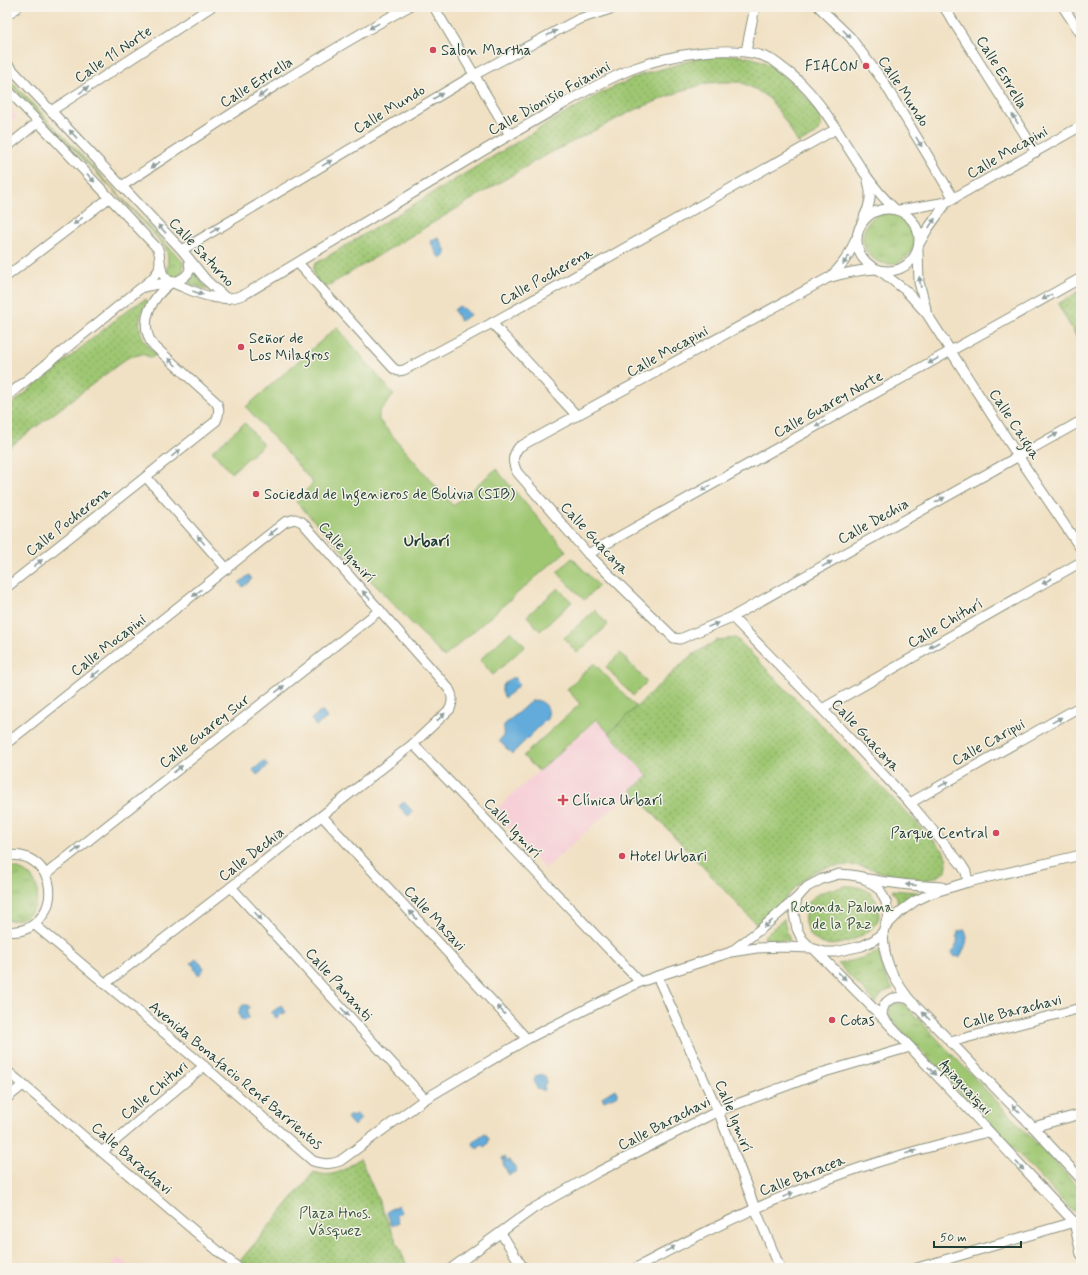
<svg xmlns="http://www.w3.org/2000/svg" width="1088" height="1275" font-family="Mynerve,sans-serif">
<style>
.built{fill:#f6cfd7}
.grass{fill:url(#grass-tufts);stroke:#5f8253}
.park{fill:url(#park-dots);stroke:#5f8253}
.garden{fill:#9fc772;stroke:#5f8253}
.water{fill:#62abda;stroke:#407487}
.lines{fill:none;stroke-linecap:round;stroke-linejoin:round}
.street-casing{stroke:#888f7c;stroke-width:11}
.secondary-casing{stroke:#888f7c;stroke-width:15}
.street{stroke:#fff;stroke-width:9}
.secondary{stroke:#fff;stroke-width:13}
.oneway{fill:#8f9e9a}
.poi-dot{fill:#d1495b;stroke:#f7f3e8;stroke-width:1.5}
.labels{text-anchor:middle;stroke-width:3;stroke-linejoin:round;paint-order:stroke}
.poi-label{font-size:15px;fill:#1f3d34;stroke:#f7f3e8;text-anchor:start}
.street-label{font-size:15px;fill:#1f3d34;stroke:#f7f3e8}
.park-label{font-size:15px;fill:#395940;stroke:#f7f3e8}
.neighbourhood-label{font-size:16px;font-weight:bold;fill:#1f3d34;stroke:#f7f3e8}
</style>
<defs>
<pattern id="grass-tufts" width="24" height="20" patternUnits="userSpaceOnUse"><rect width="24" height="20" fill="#9fc772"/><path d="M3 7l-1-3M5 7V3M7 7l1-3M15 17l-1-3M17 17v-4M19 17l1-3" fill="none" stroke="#81a35e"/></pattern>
<pattern id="park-dots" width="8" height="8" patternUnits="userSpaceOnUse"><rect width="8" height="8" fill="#9fc772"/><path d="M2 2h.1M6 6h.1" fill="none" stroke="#81a35e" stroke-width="1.8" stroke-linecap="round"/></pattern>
</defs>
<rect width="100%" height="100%" fill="#f7f3e8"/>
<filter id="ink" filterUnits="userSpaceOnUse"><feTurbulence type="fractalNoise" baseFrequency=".025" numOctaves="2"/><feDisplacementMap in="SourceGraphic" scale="8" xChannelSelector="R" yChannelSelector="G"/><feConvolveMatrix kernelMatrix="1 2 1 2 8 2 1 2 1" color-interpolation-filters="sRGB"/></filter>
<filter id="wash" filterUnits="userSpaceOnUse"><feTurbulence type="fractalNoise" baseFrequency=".012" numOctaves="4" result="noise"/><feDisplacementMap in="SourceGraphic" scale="16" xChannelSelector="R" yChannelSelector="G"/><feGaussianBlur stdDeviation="0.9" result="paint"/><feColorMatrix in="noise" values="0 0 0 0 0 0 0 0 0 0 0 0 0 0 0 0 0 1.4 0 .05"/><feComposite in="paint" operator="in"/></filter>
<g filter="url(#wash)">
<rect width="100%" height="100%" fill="#f1e1c4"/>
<g class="built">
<polygon points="10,109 17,117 8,124 7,122 7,111"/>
<polygon points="597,720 648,776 545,869 494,811"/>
<polygon points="118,1258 135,1268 110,1268"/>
</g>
<g class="grass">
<polygon points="7,77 183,262 183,269 179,276 172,277 167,272 168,257 166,248 118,195 7,82"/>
<circle cx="889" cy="238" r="26"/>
<polygon points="195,274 207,288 208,290 189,284"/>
<path d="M11 867C54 875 39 926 7 920V868Z"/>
<polygon points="892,890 916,892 918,893 917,895 905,902 898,907 897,897"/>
<polygon points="784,919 785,925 790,941 782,940 766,940 764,936"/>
<path d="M880 951C880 966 884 977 893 989 884 991 880 996 876 1003L838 964 862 958Z"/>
<polygon points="896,1003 905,1005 1081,1190 1081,1211 1076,1211 1070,1209 890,1018 889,1009 892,1005"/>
</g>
<g class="park">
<path d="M719 55C737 55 754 56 770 65 783 72 827 112 821 127 817 136 806 139 798 143L786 122 770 99 755 89 740 82H720L708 83 684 90 632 111 537 160 323 289C317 281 310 274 315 264L547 124 603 92 641 75 700 58Z"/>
<polygon points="1081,290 1081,345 1058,304"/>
<path d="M146 299 147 302C134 323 139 338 156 354L152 358 142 354 127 358 7 449V408L130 308Z"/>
<path d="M736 638 942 849C947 856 948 862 946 871 920 892 888 872 861 866 849 864 827 866 816 871 802 879 792 891 782 902 774 910 765 918 757 925L631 790 648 776 609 733 688 658 717 640Z"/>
<path d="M845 886C864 885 877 893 879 913 879 923 872 929 864 934 853 941 837 947 824 944 802 938 798 908 816 895 824 890 836 889 845 886Z"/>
<path d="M360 1158 408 1268H248L240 1261 314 1172C334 1179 344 1170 360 1158Z"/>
</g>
<g class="garden">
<polygon points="337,327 394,395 379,412 379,420 453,506 496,469 566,551 444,657 296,502 313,483 283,448 246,407"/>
<polygon points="245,423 263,445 231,473 212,451"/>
<polygon points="572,558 599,586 584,600 557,572"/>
<polygon points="558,588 572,602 540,631 527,616"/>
<polygon points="595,610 608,625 577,653 564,638"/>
<polygon points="511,631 525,646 493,675 480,660"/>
<polygon points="620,653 647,682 633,696 606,667"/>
<polygon points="594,663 636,707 609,733 596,719 539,771 523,756 580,704 567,689"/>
</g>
<g class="water">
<polygon points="438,237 447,253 442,258 438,256 430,241"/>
<polygon points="459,306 467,311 470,315 460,321 454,310"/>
<polygon points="249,575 252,579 243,587 239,583"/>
<polygon points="511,678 515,678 519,685 505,698 502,692 502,686"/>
<path d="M536 700C546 702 551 709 547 719L512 754 499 741 503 736 504 725 531 701Z"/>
<polygon points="322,711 327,718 316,726 311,719"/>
<polygon points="264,761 268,766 257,775 253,770"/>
<polygon points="404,802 413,812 408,816 399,806"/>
<path d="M965 930C970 939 964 950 959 958L957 956 955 957 952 953 957 943 958 931Z"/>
<polygon points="196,959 204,967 203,970 199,975 194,970 195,968 191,963"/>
<path d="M243 1005H247L250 1007 247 1011 248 1018 243 1021C237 1016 238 1010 243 1005Z"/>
<polygon points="281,1005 286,1012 284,1014 282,1013 276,1018 271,1013"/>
<path d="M542 1074C548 1078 547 1081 544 1086L545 1090 543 1091 537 1089 534 1080 536 1076Z"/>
<polygon points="615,1089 618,1095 604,1101 602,1097"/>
<polygon points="357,1114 361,1119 354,1126 347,1118 350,1115 352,1117"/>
<polygon points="485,1133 489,1139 488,1144 484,1147 482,1145 477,1149 473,1144 475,1140"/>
<polygon points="505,1157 507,1161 510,1160 517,1171 509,1175 503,1164 504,1163 502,1158"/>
<polygon points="398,1205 401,1212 397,1216 399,1222 392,1226 387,1213 389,1210"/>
</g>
</g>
<g filter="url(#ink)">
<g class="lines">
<g class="street-casing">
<g id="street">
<polyline points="434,7 510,135"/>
<polyline points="819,7 850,37 883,81 954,199"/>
<polyline points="944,7 1036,152"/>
<polyline points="1063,7 1081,34"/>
<polyline points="746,51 755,7"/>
<polyline points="7,64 182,250 206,280 227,299"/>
<path d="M7 89 158 249C161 258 159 269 164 276 168 282 176 284 183 287 203 296 226 304 247 293 323 248 398 202 473 157 500 140 528 125 555 109 580 94 605 80 632 69 668 55 734 42 770 59 775 61 779 65 783 68 833 103 850 168 895 209"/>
<polyline points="51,111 211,7"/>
<polyline points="7,147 38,122"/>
<path d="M122 186C216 124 309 61 408 7"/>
<circle cx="888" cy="240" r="31"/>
<polyline points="899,210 947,202 1081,126"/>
<path d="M864 217C870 206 872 193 868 181"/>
<polyline points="919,244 927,230 947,202"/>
<polyline points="182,250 474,75 579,19 617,7"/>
<polyline points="918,251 919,282 926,309"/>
<polyline points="298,263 393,368 398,371 404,370 492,323 836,129"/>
<path d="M876 269C859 270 844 273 828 278L519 447C512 456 512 462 517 472L588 554 674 638 680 639 732 617 1081 421"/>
<polyline points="879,270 905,290 927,314 1018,456 1081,549"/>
<path d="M832 275C843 265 850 254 855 240"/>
<polyline points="7,276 109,198"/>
<path d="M144 287C161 281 181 287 190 270L189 259"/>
<polyline points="492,323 577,416"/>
<polyline points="7,396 152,279 159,270 160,263"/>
<polyline points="146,477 227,569"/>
<polyline points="588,554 1081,278"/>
<path d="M7 587 216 421C219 415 220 408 216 402L152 344C138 320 152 297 172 282"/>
<polyline points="732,617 822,709 910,803 961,864 966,872 968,882"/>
<polyline points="822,709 1081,562"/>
<path d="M7 743 285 522 295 519 302 522 449 689C453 696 453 701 450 709L413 744 231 887 105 984"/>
<polyline points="413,744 492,826 640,982"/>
<polyline points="910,803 1081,706"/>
<polyline points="322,816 527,1039"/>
<path d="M7 855C15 855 21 855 28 858 58 872 56 914 28 928 22 931 14 932 7 931"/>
<polyline points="46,874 380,610"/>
<path d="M868 879C893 884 917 886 942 887"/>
<polyline points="231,887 425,1099"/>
<path d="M35 925 204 1066 313 1161C323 1164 330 1165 340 1161L425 1099 527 1039 640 982 731 952 757 948 784 947 811 948 825 952H835L862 946 874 940 883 932 888 915 886 902 880 890 862 877 851 875 839 874 822 879 807 887 797 898 794 914 797 929 802 939 811 948"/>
<polyline points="886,926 900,912 915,901 932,893 968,882 1081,855"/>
<path d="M883 932C884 962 891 975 909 999L1033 1127 1081 1179"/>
<polyline points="815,950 882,1017 1074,1222 1081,1254"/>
<polyline points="732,951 762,928 797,898"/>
<polyline points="657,976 718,1111 755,1208 780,1268"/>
<path d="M882 1017C882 999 893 995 909 999"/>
<polyline points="950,1042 1081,1008"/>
<polyline points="7,1071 238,1268"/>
<polyline points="7,1098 23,1085"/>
<polyline points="1033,1127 1081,1114"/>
<polyline points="103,1151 204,1066"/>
<polyline points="501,1233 523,1268"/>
<polyline points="452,1268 534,1208 598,1172 718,1111 821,1073 910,1047"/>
<path d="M636 1268C699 1234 763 1202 831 1178 882 1159 935 1145 988 1132"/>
<polyline points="917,1268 1081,1220"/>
</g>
</g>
<g class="secondary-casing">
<polyline id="secondary" points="7,12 15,7"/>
</g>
<use href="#street" class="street"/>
<use href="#secondary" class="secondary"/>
</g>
<defs><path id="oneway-solid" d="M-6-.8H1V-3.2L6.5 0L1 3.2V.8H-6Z"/></defs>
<g class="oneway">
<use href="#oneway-solid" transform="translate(374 26) rotate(151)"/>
<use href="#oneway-solid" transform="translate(552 33) rotate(-28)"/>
<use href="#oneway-solid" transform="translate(847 34) rotate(46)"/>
<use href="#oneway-solid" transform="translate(84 90) rotate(-34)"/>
<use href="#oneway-solid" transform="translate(263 94) rotate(148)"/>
<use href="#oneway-solid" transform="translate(438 96) rotate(-31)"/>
<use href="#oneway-solid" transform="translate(1015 119) rotate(-122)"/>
<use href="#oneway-solid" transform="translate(73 134) rotate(-133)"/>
<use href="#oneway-solid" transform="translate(919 142) rotate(59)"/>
<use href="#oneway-solid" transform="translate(327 163) rotate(-31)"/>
<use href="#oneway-solid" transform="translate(155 165) rotate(147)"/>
<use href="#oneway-solid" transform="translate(91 178) rotate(47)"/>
<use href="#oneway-solid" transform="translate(78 221) rotate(143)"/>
<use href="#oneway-solid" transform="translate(932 223) rotate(-56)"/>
<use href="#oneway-solid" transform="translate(162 229) rotate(-133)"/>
<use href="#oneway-solid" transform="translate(215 230) rotate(-31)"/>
<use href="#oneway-solid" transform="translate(846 260) rotate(125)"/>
<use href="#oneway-solid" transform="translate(920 282) rotate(-98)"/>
<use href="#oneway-solid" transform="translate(198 293) rotate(19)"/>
<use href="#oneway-solid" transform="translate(1047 297) rotate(151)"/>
<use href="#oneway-solid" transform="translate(933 361) rotate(151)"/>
<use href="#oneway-solid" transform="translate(172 362) rotate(-138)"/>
<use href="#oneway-solid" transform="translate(820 424) rotate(151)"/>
<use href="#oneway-solid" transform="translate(1053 436) rotate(-29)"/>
<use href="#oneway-solid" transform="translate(176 453) rotate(-39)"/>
<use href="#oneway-solid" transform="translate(706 488) rotate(151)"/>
<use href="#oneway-solid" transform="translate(940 500) rotate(-29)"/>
<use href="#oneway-solid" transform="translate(273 532) rotate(141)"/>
<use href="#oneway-solid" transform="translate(201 540) rotate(-131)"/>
<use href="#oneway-solid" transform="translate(38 563) rotate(-38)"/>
<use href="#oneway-solid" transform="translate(827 564) rotate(-29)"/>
<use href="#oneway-solid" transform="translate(1047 581) rotate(150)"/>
<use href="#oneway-solid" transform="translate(197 593) rotate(142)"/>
<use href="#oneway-solid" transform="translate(366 595) rotate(-132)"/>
<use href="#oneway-solid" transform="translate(713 625) rotate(-23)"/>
<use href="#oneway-solid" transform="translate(934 645) rotate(150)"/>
<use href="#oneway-solid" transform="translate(95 674) rotate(142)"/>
<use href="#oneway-solid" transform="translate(280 689) rotate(-38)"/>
<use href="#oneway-solid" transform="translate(441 717) rotate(-43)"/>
<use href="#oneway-solid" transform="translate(1057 720) rotate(-29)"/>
<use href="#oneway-solid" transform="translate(178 769) rotate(-38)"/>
<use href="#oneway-solid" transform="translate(944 784) rotate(-29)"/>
<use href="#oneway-solid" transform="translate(76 850) rotate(-38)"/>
<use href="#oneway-solid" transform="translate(911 885) rotate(-175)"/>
<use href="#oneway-solid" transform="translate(413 915) rotate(-133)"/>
<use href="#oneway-solid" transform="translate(258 916) rotate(48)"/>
<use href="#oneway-solid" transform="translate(768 924) rotate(141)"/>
<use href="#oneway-solid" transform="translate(842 976) rotate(44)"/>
<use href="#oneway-solid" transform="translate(501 1010) rotate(-133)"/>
<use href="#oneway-solid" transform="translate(345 1012) rotate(48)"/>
<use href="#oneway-solid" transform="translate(926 1016) rotate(-134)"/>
<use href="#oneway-solid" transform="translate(932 1071) rotate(47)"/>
<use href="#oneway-solid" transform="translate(1016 1109) rotate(-134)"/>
<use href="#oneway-solid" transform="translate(911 1152) rotate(-16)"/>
<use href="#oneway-solid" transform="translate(1020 1166) rotate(47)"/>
<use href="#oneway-solid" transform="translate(788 1195) rotate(-22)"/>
<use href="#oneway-solid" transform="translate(670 1249) rotate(-29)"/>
</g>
</g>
<g class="poi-dot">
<circle cx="433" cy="50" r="4"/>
<circle cx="866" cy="66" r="4"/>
<circle cx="241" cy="347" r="4"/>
<circle cx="256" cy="494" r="4"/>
<path d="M561 794h4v4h4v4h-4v4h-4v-4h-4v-4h4z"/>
<circle cx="996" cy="833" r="4"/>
<circle cx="622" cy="856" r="4"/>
<circle cx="832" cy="1020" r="4"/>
</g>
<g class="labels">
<g class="poi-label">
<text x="441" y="55">Salon Martha</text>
<text x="858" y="71" text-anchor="end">FIACON</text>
<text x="249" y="343">Señor de<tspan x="249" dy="17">Los Milagros</tspan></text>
<text x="264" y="499">Sociedad de Ingenieros de Bolivia (SIB)</text>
<text x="572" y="805">Clínica Urbarí</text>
<text x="988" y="838" text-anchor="end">Parque Central</text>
<text x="630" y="861">Hotel Urbari</text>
<text x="840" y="1025">Cotas</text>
</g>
<g class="street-label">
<text transform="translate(113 54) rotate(-34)" y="5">Calle 11 Norte</text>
<text transform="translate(1002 72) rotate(58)" y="5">Calle Estrella</text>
<text transform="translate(256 82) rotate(-32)" y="5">Calle Estrella</text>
<text transform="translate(904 91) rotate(57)" y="5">Calle Mundo</text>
<text transform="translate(549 98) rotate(-29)" y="5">Calle Dionisio Foianini</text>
<text transform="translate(389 109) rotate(-31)" y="5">Calle Mundo</text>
<text transform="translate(1007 152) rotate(-30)" y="5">Calle Mocapini</text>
<text transform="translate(202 252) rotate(47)" y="5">Calle Saturno</text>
<text transform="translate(546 276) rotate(-29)" y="5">Calle Pocherena</text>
<text transform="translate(667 351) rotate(-29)" y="5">Calle Mocapini</text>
<text transform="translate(828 404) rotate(-29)" y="5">Calle Guarey Norte</text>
<text transform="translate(1015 424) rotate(57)" y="5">Calle Caigua</text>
<text transform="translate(68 521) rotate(-38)" y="5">Calle Pocherena</text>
<text transform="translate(873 521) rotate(-29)" y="5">Calle Dechia</text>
<text transform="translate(595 538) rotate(47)" y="5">Calle Guacaya</text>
<text transform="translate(347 552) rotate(48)" y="5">Calle Igmirí</text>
<text transform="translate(945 623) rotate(-30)" y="5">Calle Chiturí</text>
<text transform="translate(108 645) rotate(-38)" y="5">Calle Mocapini</text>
<text transform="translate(204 731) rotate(-38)" y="5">Calle Guarey Sur</text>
<text transform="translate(866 735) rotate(47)" y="5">Calle Guacaya</text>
<text transform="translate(988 742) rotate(-29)" y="5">Calle Caripui</text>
<text transform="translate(513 828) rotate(47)" y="5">Calle Igmirí</text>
<text transform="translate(251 854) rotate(-38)" y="5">Calle Dechia</text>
<text transform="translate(435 918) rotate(47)" y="5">Calle Masavi</text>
<text transform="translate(339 984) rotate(48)" y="5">Calle Pananti</text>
<text transform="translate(1012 1011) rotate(-14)" y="5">Calle Barachavi</text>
<text transform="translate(236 1075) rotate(40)" y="5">Avenida Bonafacio René Barrientos</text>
<text transform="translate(966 1087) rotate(47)" y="5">Apiaguaiqui</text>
<text transform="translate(154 1090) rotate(-40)" y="5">Calle Chituri</text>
<text transform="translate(734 1116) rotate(68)" y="5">Calle Igmirí</text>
<text transform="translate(664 1123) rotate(-27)" y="5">Calle Barachavi</text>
<text transform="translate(132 1158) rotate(41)" y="5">Calle Barachavi</text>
<text transform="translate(802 1175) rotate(-21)" y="5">Calle Baracea</text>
</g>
<g class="park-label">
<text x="842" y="912">Rotonda Paloma<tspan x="842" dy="17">de la Paz</tspan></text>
<text x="335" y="1218">Plaza Hnos.<tspan x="335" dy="17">Vásquez</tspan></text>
</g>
<g class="neighbourhood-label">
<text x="427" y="546">Urbarí</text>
</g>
</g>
<rect width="1088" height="1275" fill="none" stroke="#f7f3e8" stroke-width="24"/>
<path d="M934 1241v6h87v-6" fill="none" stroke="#1f3d34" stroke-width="2"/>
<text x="940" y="1241" font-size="12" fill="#1f3d34" stroke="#f7f3e8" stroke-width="3" paint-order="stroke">50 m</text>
</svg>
